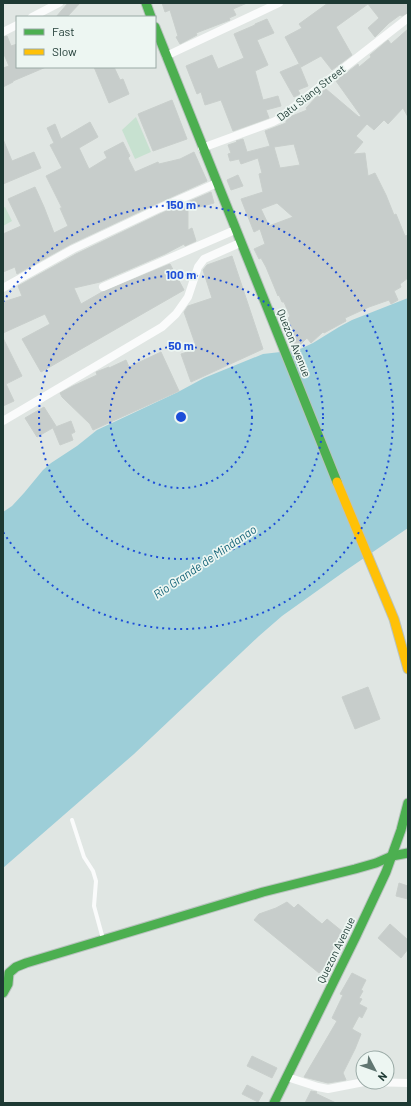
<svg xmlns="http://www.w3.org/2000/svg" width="411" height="1106" font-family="Barlow,sans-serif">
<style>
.green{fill:#c7e1d0}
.water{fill:#9dced8}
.building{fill:#c7cdcb;stroke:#c9cfcc;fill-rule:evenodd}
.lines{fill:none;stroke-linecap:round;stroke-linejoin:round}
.fast-casing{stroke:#b9c3bf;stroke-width:11}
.slow-casing{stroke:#b9c3bf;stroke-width:11}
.lane{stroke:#fafbfb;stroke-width:4}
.street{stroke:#fafbfb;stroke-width:8}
.fast{stroke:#4caf50;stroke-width:9}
.slow{stroke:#ffc107;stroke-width:9}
.ring{fill:none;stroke:#1d4ed8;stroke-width:2;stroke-dasharray:2 4}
.labels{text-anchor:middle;stroke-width:3.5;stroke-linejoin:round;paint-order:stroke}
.street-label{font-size:11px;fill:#1d3933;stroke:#edf6f2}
.water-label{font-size:12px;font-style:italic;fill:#156478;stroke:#edf6f2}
.centre{fill:#1d4ed8;stroke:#edf6f2;stroke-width:2}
.ring-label{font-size:12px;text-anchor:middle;font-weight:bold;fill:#1d4ed8;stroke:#edf6f2;stroke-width:3.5;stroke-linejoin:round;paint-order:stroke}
</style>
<rect width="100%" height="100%" fill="#e0e6e3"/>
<g class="green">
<polygon points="136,117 151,152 135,159 122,130"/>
<polygon points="5,207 12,221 3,226 3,208"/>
</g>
<polygon class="water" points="408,298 408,528 345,571 282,616 259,636 134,754 3,868 3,512 12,506 24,493 43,470 51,463 77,446 97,430 178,392 204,378 263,354 298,350 313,343 339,327 352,320"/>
<g class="building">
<polygon points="68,3 80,3 67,17 56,17"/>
<polygon points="162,3 247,3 233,9 236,15 229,18 230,20 196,33 197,35 180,44 176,37 178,36 170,10 165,12"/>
<polygon points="328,3 408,3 408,13 402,16 400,15 389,23 375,37 368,28 379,18 368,4 336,27 352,55 332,70 321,56 301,67 285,37 302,28 299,24"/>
<polygon points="267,19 274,33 257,40 268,65 255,71 263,100 278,96 281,106 266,110 269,118 233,131 221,100 205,105 201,92 197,94 186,66 212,55 218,69 244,58 234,34 255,25 255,24"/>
<path d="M408 29V117L403 108 388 124 384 120 374 130 367 124 356 136 363 142 353 154 365 153 368 176 375 173 386 195 394 215 396 214 405 236 408 235V278L400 284 401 287 394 291 398 300 391 304 389 300 369 307 345 318 346 321 324 333 323 332 311 343 307 338 298 347 291 340 289 331 282 325 290 316 284 302H282L279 295 278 296 266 267 261 258 259 259 254 249 265 244 260 229 254 232 241 199 263 192 259 174 262 173 258 158 241 164 239 159 230 161 228 154 231 153 228 145 237 142 236 141 243 139 247 152 270 146 265 131 286 123V121L292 116 307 110 306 108 318 95 326 89 359 117 361 116 336 81 358 64 359 67 371 57 370 55 388 40 391 44ZM294 144 300 165 280 168 274 147ZM277 203 293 217 269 226 261 209Z"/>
<polygon points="7,36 11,46 17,44 17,67 46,67 13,81 13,82 3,87 3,68 9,66 3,52 3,37"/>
<polygon points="299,64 308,86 298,90 300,94 294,97 280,72"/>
<polygon points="94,67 114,67 120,80 123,79 129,94 109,103"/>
<polygon points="172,100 187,139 153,151 138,114"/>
<polygon points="90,122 98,137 79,148 89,169 107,158 104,152 123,142 130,156 128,158 135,172 158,162 159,164 180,159 194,152 207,181 158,203 71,244 17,274 15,267 3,272 3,234 21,226 8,199 35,187 44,207 54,233 68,226 60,208 62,208 46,176 62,168 50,145 54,143 47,128 55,124 61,139"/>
<polygon points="3,139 12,161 34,152 41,168 3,184"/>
<polygon points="238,175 243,186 231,190 227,180"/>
<polygon points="211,192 214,203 188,210 188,230 192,228 196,241 185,246 184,244 165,254 100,282 74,288 81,304 102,292 170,264 184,290 41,372 22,339 50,324 45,314 3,333 3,302 22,296 18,286 76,254 162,213"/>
<polygon points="232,256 263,349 191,382 181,354 197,349 184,312 188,306 212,298 203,270 207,265"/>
<polygon points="3,338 22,376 6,384 14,401 3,406"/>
<polygon points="161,352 179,391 93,430 90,424 62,397 60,393 73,386 97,375 96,372 109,367 109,368 126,360 129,367"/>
<polygon points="44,407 56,426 37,437 25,418"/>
<polygon points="71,421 75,432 71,434 73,440 60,445 53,428"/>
<polygon points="368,687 380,719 355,729 342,697"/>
<polygon points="399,883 408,886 408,899 396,896"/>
<polygon points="287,902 294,908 298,904 322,924 327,919 343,932 336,940 326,965 319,973 254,920 259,914 276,908"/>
<polygon points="390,924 408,940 408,949 401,958 378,938"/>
<polygon points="352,973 366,980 361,990 363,991 359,998 362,999 359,1004 367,1008 362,1018 359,1016 352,1029 361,1034 355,1049 343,1073 346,1080 328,1083 304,1077 337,1021 332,1018 343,995 340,994"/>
<polygon points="252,1056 277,1068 272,1078 247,1066"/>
<polygon points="247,1085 263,1093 258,1102 242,1094"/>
<polygon points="311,1091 317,1092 315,1093 336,1103 305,1103"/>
</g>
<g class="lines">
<g class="fast-casing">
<g id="fast">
<polyline points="146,3 151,17"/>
<polyline points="155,27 337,482"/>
<polyline points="3,993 8,984 9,973 16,967 26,963 263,892 355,869 376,863 392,856 408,853"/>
<polyline points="274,1103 356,936 386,872 401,830 408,803"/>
</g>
</g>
<g class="slow-casing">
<polyline id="slow" points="337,482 394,619 408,669"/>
</g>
<polyline class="lane" points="72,820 84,857 93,871 96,881 94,906 103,939"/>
<g class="street">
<polyline points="32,17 59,3"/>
<polyline points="3,32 17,25"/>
<polyline points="166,56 279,3"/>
<polyline points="202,148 273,122 277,120 408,18"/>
<polyline points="103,287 235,230"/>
<polyline points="3,288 73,249 160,208 217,183"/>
<polyline points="3,421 162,327 176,314 188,297 198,267 204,259 240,243"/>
<polyline points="287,1077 318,1087 328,1089 364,1082"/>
<polyline points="367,1082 408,1083"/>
</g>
<use href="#fast" class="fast"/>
<use href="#slow" class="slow"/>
</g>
<g class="ring">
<circle cx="181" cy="417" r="71"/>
<circle cx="181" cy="417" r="142"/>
<path d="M3 302A212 212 0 1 1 3 532"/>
</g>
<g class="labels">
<g class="street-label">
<text transform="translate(311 93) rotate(-38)" y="4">Datu Siang Street</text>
<text transform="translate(294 343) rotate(68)" y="4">Quezon Avenue</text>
<text transform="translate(336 950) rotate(-64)" y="4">Quezon Avenue</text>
</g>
<g class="water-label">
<text transform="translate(205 562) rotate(-34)" y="4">Rio Grande de Mindanao</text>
</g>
</g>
<circle cx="181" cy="417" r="6" class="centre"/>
<g class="ring-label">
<text x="181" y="209">150 m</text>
<text x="181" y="279">100 m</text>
<text x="181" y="350">50 m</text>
</g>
<rect width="411" height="1106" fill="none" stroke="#1d3933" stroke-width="8"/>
<rect x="16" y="16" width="140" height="52" fill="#edf6f2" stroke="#9aaaa6"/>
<rect x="24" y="29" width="20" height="6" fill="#4caf50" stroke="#9aaaa6"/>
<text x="52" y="36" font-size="12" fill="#1d3933">Fast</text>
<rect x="24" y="49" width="20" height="6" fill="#ffc107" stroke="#9aaaa6"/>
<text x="52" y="56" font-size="12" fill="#1d3933">Slow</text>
<g transform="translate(375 1070) rotate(131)"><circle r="19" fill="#edf6f2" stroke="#9aaaa6"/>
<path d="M0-3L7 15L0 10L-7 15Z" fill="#617671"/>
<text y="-6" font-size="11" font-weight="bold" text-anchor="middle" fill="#1d3933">N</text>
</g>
</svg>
